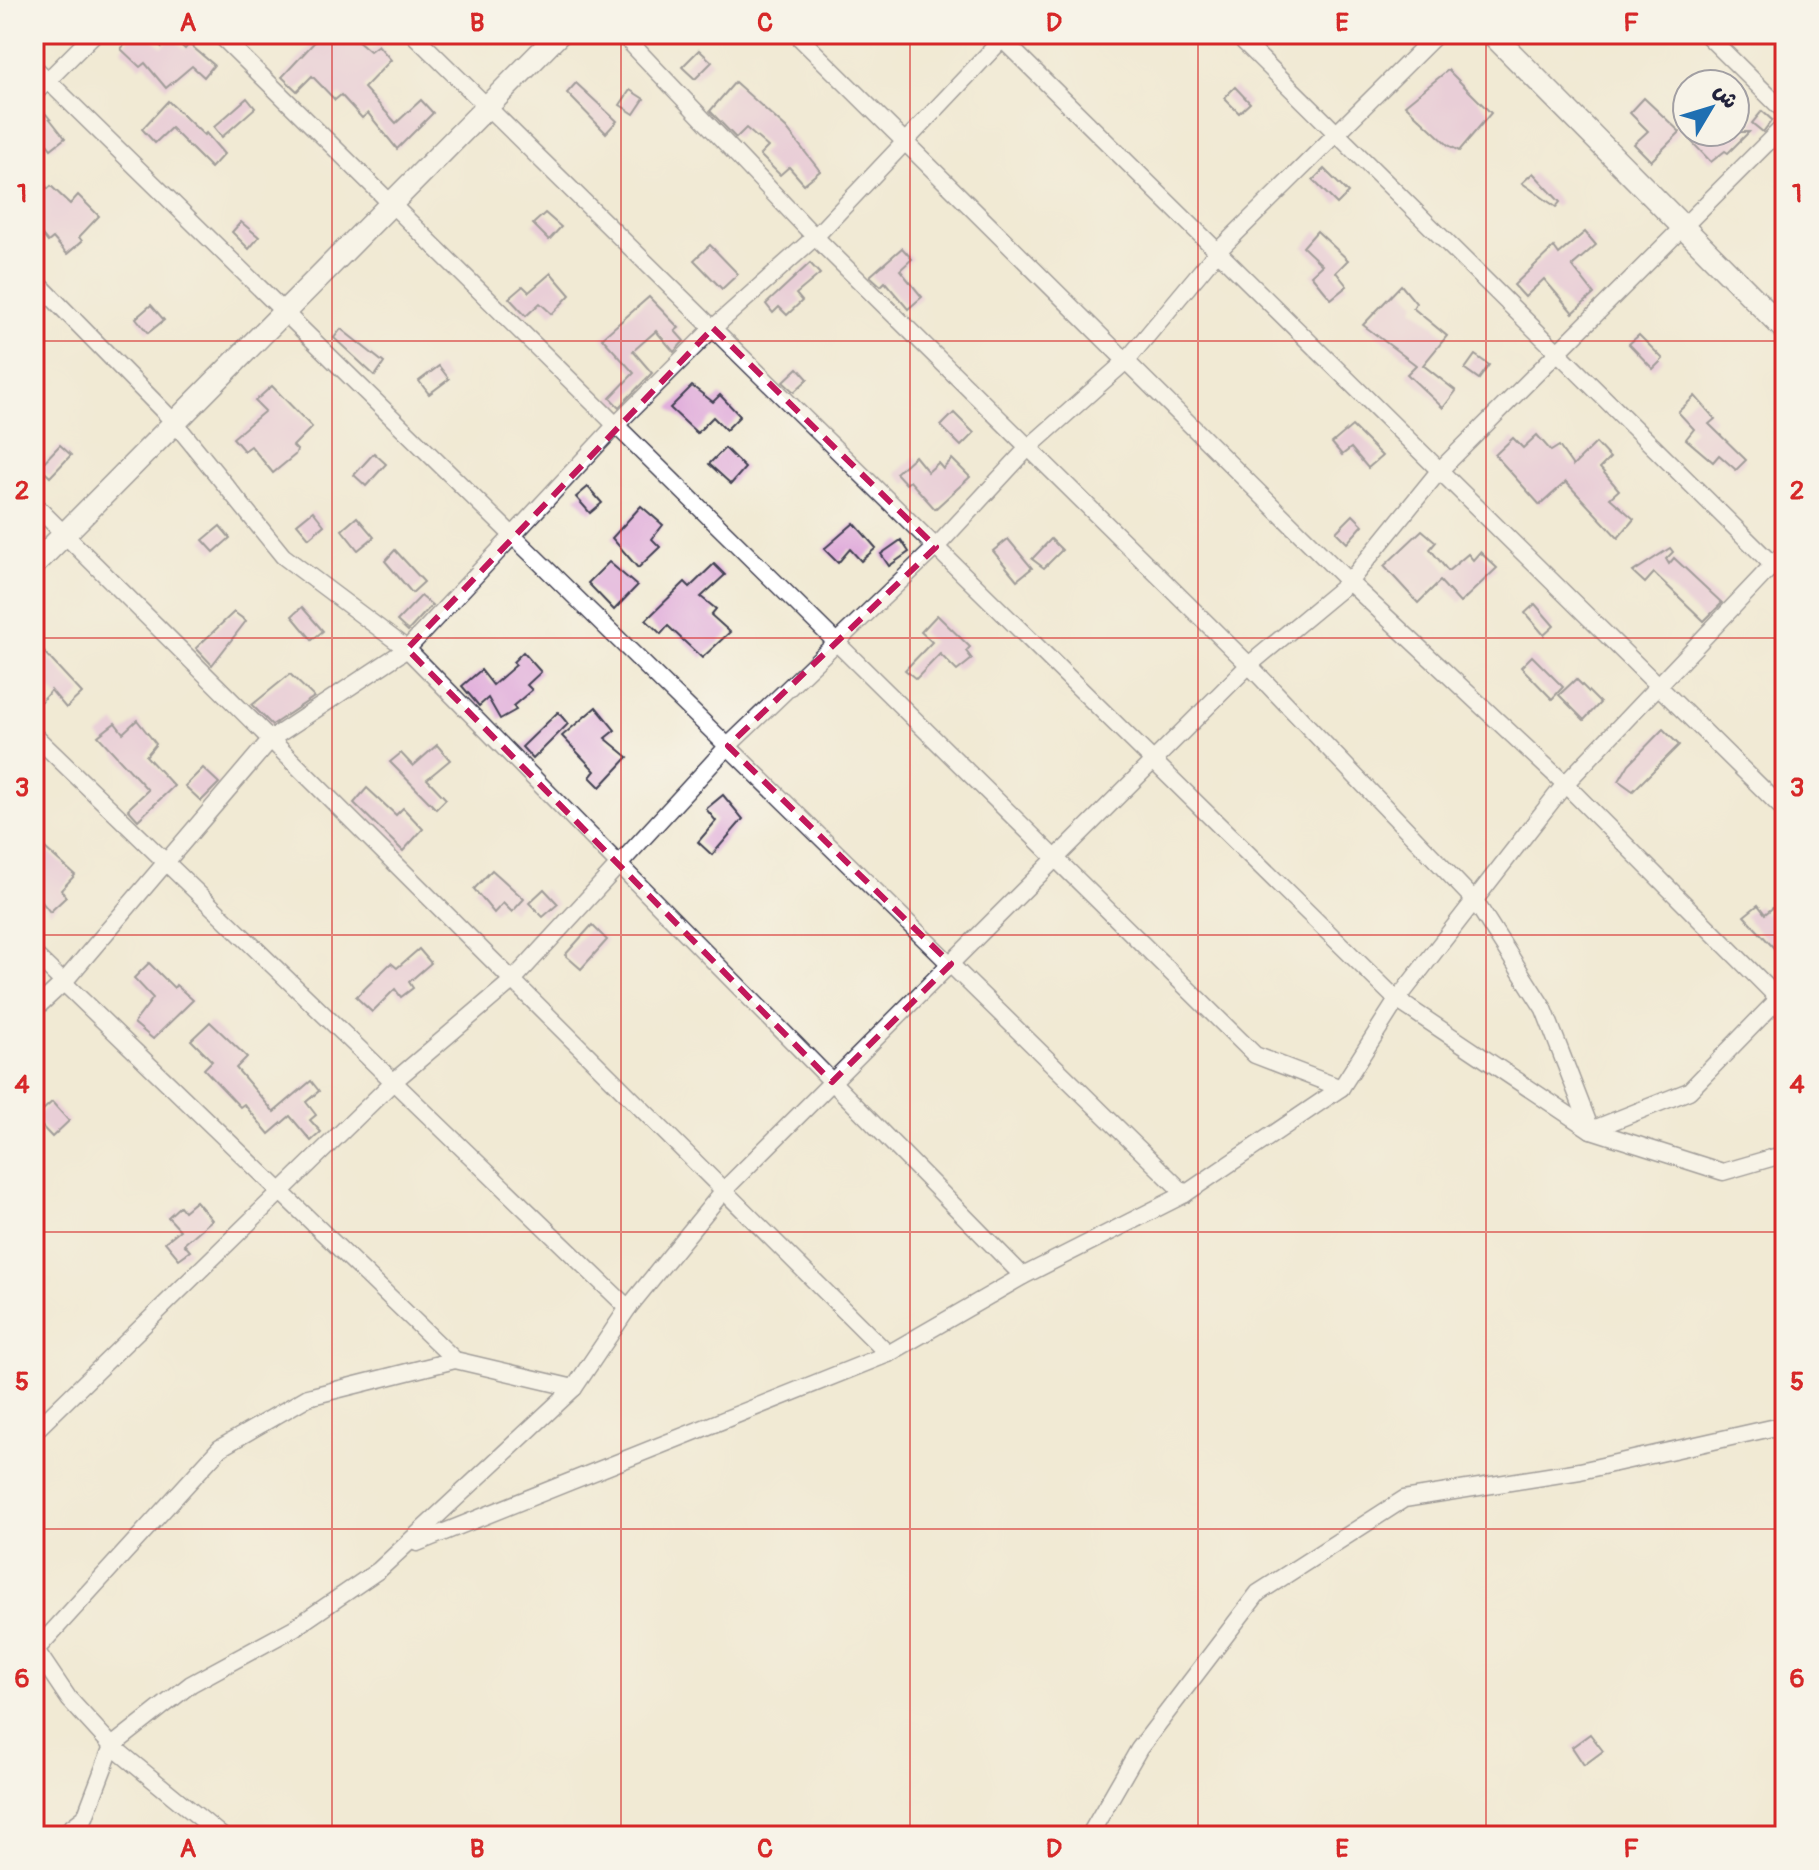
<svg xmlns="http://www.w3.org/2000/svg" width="1819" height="1870" font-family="Pangolin,'Playpen Sans Arabic',sans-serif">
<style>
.building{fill:#e1aedc}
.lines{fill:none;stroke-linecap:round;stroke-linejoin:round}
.street-casing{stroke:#414052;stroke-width:19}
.secondary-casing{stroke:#414052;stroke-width:25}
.street{stroke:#fff;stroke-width:16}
.secondary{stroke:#fff;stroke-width:22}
.marked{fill:none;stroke:#c2185b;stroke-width:6;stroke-dasharray:16 10;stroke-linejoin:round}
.grid{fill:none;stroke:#d62828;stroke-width:2;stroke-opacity:0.55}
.neatline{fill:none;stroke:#d62828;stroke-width:3}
.grid-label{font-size:26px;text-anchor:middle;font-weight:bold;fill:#d62828}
</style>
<rect width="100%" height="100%" fill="#f7f3e8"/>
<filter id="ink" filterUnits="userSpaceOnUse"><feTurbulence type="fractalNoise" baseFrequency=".0125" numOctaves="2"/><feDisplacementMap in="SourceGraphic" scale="16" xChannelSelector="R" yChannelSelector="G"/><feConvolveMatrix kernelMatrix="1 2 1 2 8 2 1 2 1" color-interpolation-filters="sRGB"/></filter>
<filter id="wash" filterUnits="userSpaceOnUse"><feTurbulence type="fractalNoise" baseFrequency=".006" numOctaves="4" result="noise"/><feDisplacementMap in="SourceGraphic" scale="32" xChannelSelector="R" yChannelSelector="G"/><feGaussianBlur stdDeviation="1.8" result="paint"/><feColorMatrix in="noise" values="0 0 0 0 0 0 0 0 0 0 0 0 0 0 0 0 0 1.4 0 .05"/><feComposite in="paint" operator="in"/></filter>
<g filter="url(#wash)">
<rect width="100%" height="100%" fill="#f1ead4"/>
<g id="blocks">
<g class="building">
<polygon points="133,34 148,34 162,47 172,37 185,49 189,44 214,65 204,77 192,66 166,88 145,63 140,67 121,49"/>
<polygon points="322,34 350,34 370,51 378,45 391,60 364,88 396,123 421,100 433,113 397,149 368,113 362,118 341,95 335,100 312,76 297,91 282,77"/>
<polygon points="699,50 712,62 695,79 682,67"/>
<polygon points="1448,70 1491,113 1459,151 1448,145 1405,105"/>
<polygon points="735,82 786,128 820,171 804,184 789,167 780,175 760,155 768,147 746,128 736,138 710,111"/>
<polygon points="576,83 617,121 606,133 567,93"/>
<polygon points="1235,87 1250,103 1239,113 1224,98"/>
<polygon points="630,90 644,99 634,114 620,105"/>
<polygon points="247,98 255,108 222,137 214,127"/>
<polygon points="1644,98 1680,132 1651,161 1634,144 1648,131 1630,113"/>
<polygon points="168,101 204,135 206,133 224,154 211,168 171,128 155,143 142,129"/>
<polygon points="1762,111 1772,120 1763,132 1752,123"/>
<polygon points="46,114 65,138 51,149 34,127"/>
<polygon points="1698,132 1749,132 1728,153 1725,151 1711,162 1691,141"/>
<polygon points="1324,169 1348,193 1337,204 1313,180"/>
<polygon points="34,173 48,189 51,186 70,204 78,195 99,216 79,237 82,241 67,254 53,238 48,242 34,225"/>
<polygon points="1533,173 1560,202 1556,207 1522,183"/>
<polygon points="545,213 561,227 549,240 533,224"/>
<polygon points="241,222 259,237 249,249 232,232"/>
<polygon points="1317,231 1348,260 1336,272 1347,286 1331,299 1311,275 1322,265 1303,247"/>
<polygon points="1585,232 1596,245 1572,266 1594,294 1573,313 1544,279 1525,297 1514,285 1554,247 1559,254"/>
<polygon points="710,245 738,274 722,289 694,260"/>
<polygon points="902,248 912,259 900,270 922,297 908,309 885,282 881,286 870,276"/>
<polygon points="810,263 820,274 796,294 802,301 787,315 779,307 773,313 766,304"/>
<polygon points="551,273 570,295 552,314 540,303 526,316 509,298 523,286 529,292"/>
<polygon points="1401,285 1416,303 1413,308 1447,336 1423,365 1456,391 1443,408 1407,374 1416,365 1363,325"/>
<polygon points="649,297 679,328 675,331 684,341 674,352 656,331 633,351 652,373 619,407 610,398 634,373 602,338"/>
<polygon points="151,305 164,320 148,333 136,318"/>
<polygon points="341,329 384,363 375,376 334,338"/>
<polygon points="1639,335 1663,359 1653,369 1629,344"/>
<polygon points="1475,355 1489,365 1479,379 1465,369"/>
<polygon points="439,366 449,379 429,394 419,381"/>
<polygon points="798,368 808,379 794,392 783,382"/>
<polygon points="272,386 312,427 293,446 297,450 295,455 273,473 251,446 244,451 233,438 265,411 255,401"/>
<polygon points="692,386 713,402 720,395 740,416 726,430 713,417 697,433 670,408"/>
<polygon points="1695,396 1715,419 1709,424 1746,460 1736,470 1719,455 1713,462 1686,439 1694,429 1678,412"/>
<polygon points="954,413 974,433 961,446 941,426"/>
<polygon points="1352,426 1382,456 1368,468 1351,448 1342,455 1332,443"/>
<polygon points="1537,435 1551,451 1559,446 1573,466 1596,443 1610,458 1600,468 1619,490 1610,498 1634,519 1618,538 1566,482 1540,505 1495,455 1513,438 1523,448"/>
<polygon points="60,445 71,455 50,477 39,467"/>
<polygon points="725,448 745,468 731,484 709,464"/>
<polygon points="374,453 386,464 366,486 354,475"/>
<polygon points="915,456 928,472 938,463 943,469 952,459 970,477 935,509 910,481 906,484 896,473"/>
<polygon points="588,487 602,503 590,513 576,497"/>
<polygon points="641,506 663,525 652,539 660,547 638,568 612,538"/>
<polygon points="313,511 324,525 309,538 297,524"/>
<polygon points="1353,515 1363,525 1347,543 1336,532"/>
<polygon points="357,517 374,537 358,550 342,530"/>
<polygon points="854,523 876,548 861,561 850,549 838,563 824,549"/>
<polygon points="220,526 230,538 214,552 203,540"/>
<polygon points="1422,530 1436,542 1430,549 1448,571 1468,554 1473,560 1480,552 1497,568 1460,603 1440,581 1418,603 1384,566"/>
<polygon points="1008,539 1032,568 1017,580 993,551"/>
<polygon points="1051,539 1062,550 1044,568 1032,559"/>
<polygon points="901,540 909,552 889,566 881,554"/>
<polygon points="1670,548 1673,552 1666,559 1669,564 1674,558 1722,603 1704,621 1654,573 1645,583 1633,572"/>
<polygon points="395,550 424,582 412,593 385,561"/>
<polygon points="609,562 637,586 614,610 588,583"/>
<polygon points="714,564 725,575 701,597 716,609 711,615 730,632 702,658 668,626 661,634 646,620 685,582 690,587"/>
<polygon points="421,596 432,605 408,631 397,621"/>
<polygon points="1535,604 1554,626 1544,635 1525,613"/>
<polygon points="302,607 323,631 312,640 292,616"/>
<polygon points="234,612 246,621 212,665 196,648"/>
<polygon points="937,615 970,647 966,651 972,659 957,671 940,654 916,679 905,670 932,642 921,632"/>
<polygon points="43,651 82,693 66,708 51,690 34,710 34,658"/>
<polygon points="523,652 541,672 527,685 532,690 513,706 516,710 500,719 488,698 479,706 462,686 481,670 493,685 516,665 513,662"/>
<polygon points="1532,656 1563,687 1552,699 1521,667"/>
<polygon points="290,674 314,697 272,725 252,705"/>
<polygon points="1576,679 1600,703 1584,720 1559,695"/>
<polygon points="596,707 615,730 605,738 628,757 600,787 590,777 595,771 562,736"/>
<polygon points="558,712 568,724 533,759 522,747"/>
<polygon points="137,720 156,744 146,756 174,786 138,820 128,809 148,790 98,736 115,723 123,733"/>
<polygon points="1663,729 1679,745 1633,791 1619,781 1629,764"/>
<polygon points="437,745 450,760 427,779 446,799 436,809 390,762 401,753 413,766"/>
<polygon points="203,768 219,783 201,801 185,786"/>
<polygon points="367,788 396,815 403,808 423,829 403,851 354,803"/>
<polygon points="723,795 743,819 712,855 698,842 716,821 706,809"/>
<polygon points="45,848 75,875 61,890 66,897 50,912 34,892 34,859"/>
<polygon points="492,870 524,899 512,912 503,903 494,913 474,889"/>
<polygon points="544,889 558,904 543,917 529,903"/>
<polygon points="1785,898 1785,938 1774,948 1744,916 1758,905 1765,914"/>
<polygon points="592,925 607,940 581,969 565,955"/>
<polygon points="419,949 431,963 409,982 413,988 401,997 395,989 372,1012 356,997 391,963 397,968"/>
<polygon points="149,963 174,988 176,985 193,1000 153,1039 134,1023 153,998 134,978"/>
<polygon points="210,1022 247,1057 236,1068 274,1112 311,1081 319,1091 306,1102 316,1115 310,1120 321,1132 311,1141 290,1116 269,1134 244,1104 240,1107 204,1069 212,1061 191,1040"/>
<polygon points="52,1102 69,1121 52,1137 34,1118"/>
<polygon points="196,1201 212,1220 184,1244 190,1251 179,1259 165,1242 180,1230 168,1217 180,1206 184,1211"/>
<polygon points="1590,1734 1603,1751 1584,1765 1572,1747"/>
</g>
</g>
</g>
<g filter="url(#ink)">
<use href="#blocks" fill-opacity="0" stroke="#414052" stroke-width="2"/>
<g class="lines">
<g class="street-casing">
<g id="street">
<polyline points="219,34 1255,1055 1341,1088"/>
<polyline points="413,34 1397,1000 1591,1130 1689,1091 1785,992"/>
<polyline points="622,34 815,237 1249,665 1475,901 1544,1009 1591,1130 1723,1172 1785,1154"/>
<polyline points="796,34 1349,582 1565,784 1785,1005"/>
<polyline points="997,34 1785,811"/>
<polyline points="1236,34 1785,577"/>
<polyline points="1706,34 1785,112"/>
<polyline points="34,67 1185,1194"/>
<polyline points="34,94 94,34"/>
<polyline points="34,279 175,423 283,556 407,649 1023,1276"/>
<polyline points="34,504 888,1354"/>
<polyline points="34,735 628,1308"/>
<polyline points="34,954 455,1360 574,1388"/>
<polyline points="34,1010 63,983 271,739 407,649 615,426 713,328 815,237 1007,34"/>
<polyline points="34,1432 393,1082 513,980 728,746 936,547 1028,448 1126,361 1217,252 1437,34"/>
<polyline points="417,1543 888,1354 1023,1276 1185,1194 1341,1088 1397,1000 1565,784 1785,552"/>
<polyline points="34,1647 69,1699 112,1746 222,1836"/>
<polyline points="34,1652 220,1448 308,1397 455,1360"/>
<polyline points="60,1836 85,1817 112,1746 191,1684 294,1628 379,1570 574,1388 628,1308 724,1190 1249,665 1349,582 1439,471 1785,125"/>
<polyline points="1089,1836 1139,1749 1258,1593 1404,1499 1580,1471 1785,1425"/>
</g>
</g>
<g class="secondary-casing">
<g id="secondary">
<polyline points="1492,34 1785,330"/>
<polyline points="34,565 559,34"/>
</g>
</g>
<use href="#street" class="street"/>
<use href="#secondary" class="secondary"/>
</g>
</g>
<path d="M0 0H1819V1870H0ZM713 328 936 547 728 746 951 964 832 1082 407 649Z" fill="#f1ead4" fill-opacity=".55" fill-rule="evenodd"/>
<path class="marked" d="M713 328 936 547 728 746 951 964 832 1082 407 649Z"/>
<path class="grid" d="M332 34V1836M621 34V1836M910 34V1836M1198 34V1836M1486 34V1836M34 341H1785M34 638H1785M34 935H1785M34 1232H1785M34 1529H1785"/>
<rect width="1819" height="1870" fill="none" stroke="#f7f3e8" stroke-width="88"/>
<g transform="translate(1711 108) rotate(52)"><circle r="38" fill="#f7f3e8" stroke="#a29fa3" stroke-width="2"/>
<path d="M0-6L14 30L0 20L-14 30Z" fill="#1f6fb2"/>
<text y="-12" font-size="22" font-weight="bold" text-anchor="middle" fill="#22223b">ش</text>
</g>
<rect x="44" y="44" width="1731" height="1782" class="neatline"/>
<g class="grid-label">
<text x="188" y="31">A</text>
<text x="477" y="31">B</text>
<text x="765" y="31">C</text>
<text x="1054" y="31">D</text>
<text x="1342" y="31">E</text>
<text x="1631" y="31">F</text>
<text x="22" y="202">1</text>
<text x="1797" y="202">1</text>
<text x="22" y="499">2</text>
<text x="1797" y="499">2</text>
<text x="22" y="796">3</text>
<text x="1797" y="796">3</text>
<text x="22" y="1093">4</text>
<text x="1797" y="1093">4</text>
<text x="22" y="1390">5</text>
<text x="1797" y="1390">5</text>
<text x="22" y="1687">6</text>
<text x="1797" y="1687">6</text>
<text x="188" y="1857">A</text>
<text x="477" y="1857">B</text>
<text x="765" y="1857">C</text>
<text x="1054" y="1857">D</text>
<text x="1342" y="1857">E</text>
<text x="1631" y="1857">F</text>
</g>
</svg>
